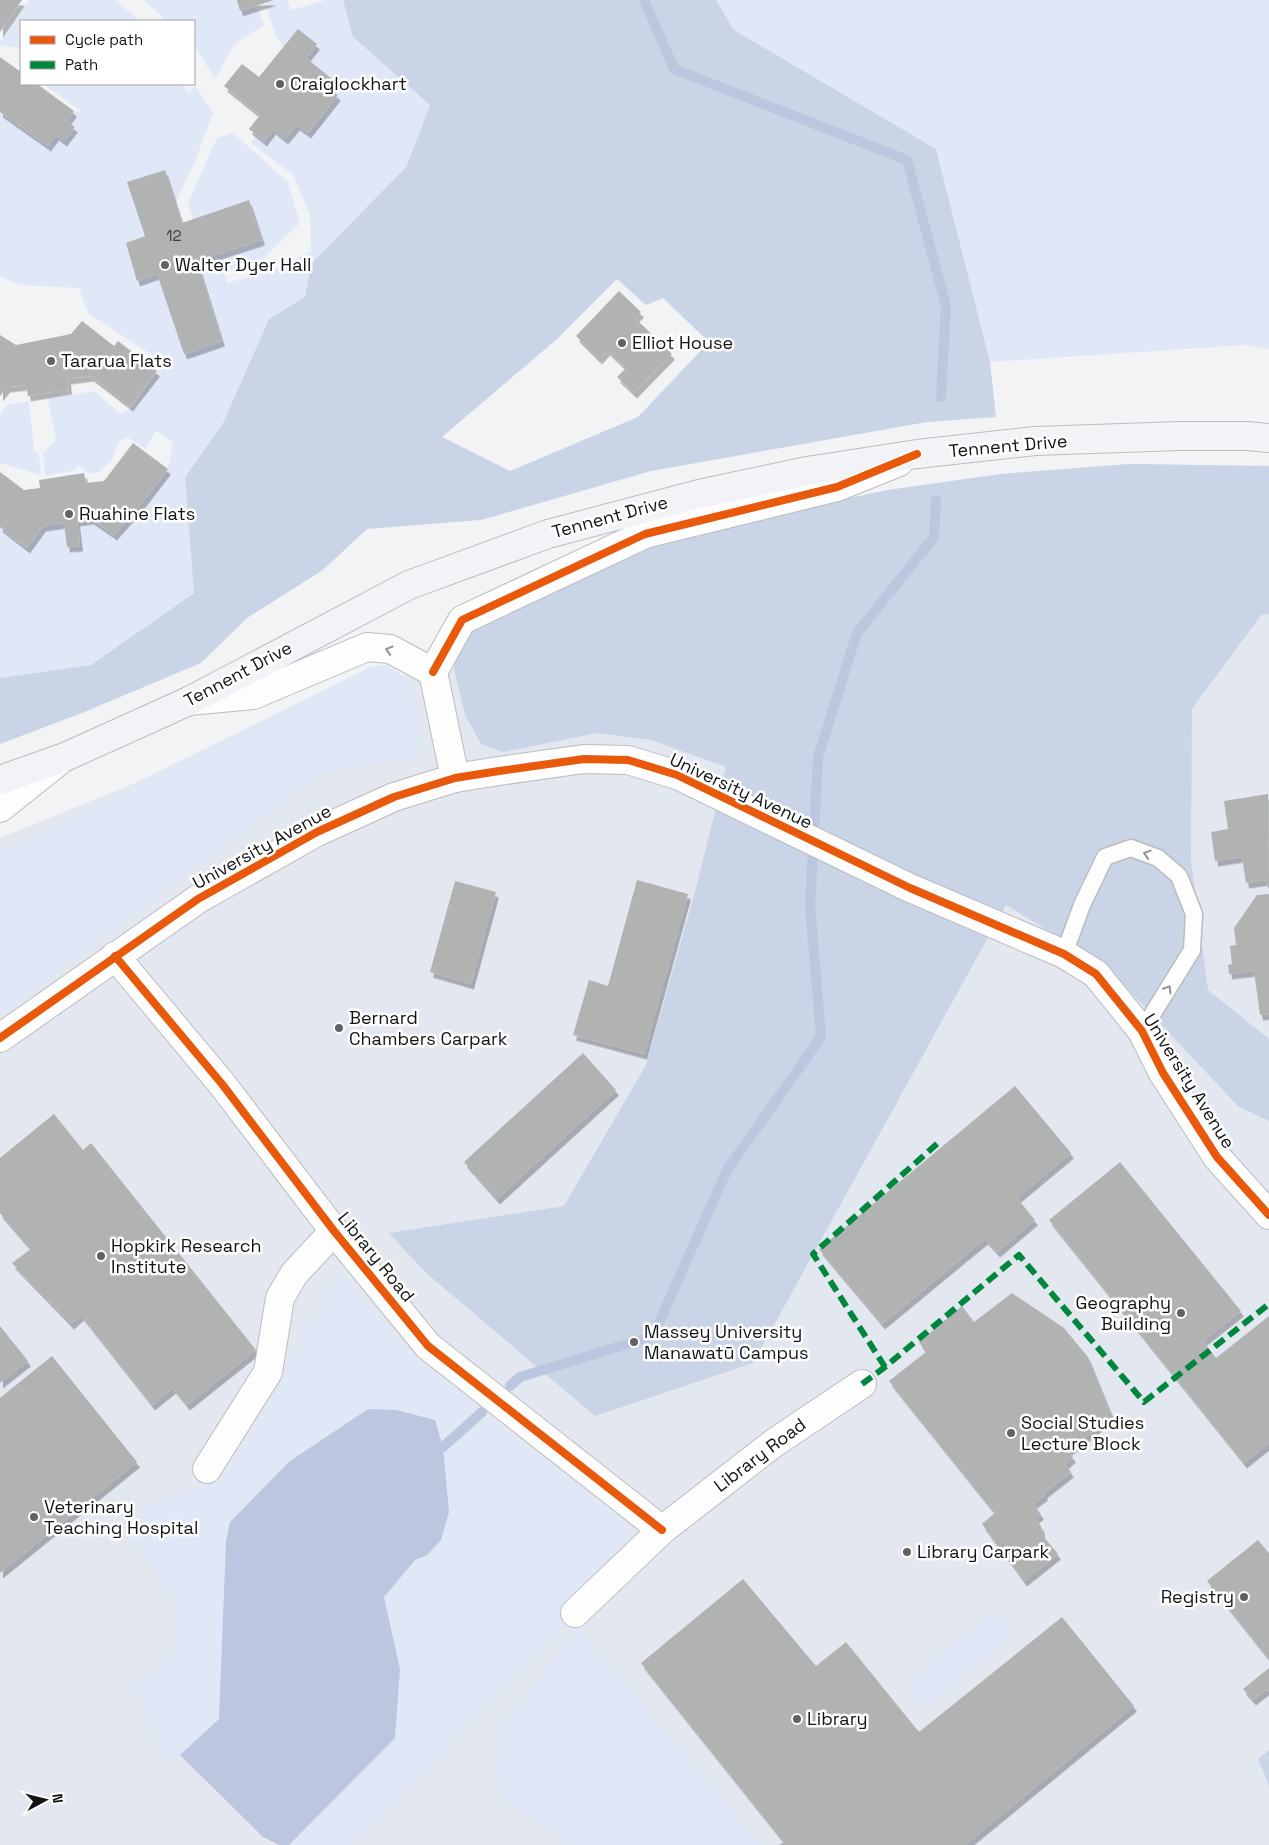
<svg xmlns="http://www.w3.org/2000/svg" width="1269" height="1845" font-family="'Space Grotesk',sans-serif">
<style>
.built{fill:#e3e7ef}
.green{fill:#e0e8f8}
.forest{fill:#cad4e7;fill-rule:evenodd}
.water{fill:#bbc7df}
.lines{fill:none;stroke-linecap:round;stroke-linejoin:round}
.stream{stroke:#bbc7df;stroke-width:10}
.building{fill:#b1b2b2;filter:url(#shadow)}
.lane-casing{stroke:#bbbcbe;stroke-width:19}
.street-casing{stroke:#bbbcbe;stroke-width:30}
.secondary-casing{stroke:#bbbcbe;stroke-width:30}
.lane{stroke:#fdfdfe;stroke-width:16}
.street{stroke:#fdfdfe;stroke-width:28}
.secondary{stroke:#f1f3f7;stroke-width:28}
.quiet{stroke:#00873e;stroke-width:6;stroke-dasharray:12 6;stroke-linecap:butt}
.cycleway-casing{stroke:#fff;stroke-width:11}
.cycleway{stroke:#e8590c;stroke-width:8}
.oneway{stroke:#949496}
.poi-dot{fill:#616264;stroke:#fff;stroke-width:2}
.labels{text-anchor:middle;stroke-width:5;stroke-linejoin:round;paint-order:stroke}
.number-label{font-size:15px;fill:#3a3c3d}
.poi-label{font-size:18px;fill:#131416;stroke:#fff;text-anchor:start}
.street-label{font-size:18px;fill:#131416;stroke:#fff}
</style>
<defs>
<filter id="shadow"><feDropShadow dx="3" dy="5.5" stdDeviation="0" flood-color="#0004"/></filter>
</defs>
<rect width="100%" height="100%" fill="#f1f3f5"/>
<polygon class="built" points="1129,464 1269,466 1269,1845 0,1845 0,838 140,781 370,667 387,665 403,676 453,669 460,639 888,490 1001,474"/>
<g class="green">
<polygon points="29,0 115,0 140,21 21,21 21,48 0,46 0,42"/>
<polygon points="144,0 237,0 240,11 257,6 264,25 235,43 215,79 194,45 194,21 167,21"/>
<polygon points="275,0 287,0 291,10 326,0 343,0 353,37 430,105 406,167 311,264 305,297 269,319 223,423 185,477 194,593 91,665 0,678 0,527 27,548 43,526 64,523 68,547 80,545 77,521 91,519 114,535 138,508 168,469 173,443 156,431 146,449 127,437 118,443 111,462 97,473 88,473 79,466 76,470 45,476 43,454 56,439 48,399 95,391 120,414 133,407 163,362 89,314 80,293 82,288 20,285 0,276 0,112 48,146 56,135 65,140 75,127 67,121 74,111 82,112 43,84 180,84 189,93 195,85 213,113 196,159 176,202 182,223 193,220 188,203 217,138 233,133 287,181 300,223 264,258 224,272 227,283 279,268 311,251 310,215 294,176 251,143 256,135 264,141 273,129 285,139 297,125 308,133 338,95 331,90 337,83 306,58 316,44 298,29 284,46 277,39 265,3"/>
<polygon points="716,0 1269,0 1269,349 1247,345 990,362 936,149 734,30"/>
<polygon points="29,401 34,451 39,454 41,475 0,463 0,416 7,405"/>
<polygon points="387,665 403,676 416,704 423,725 420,757 324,772 0,1014 0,852 32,840 370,667"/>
<polygon points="338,1273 416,1358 632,1529 575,1613 424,1771 349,1845 289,1845 395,1738 400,1669 384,1597 415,1560 427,1555 441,1540 449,1512 443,1447 226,1541 219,1719 180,1755 165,1762 135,1687 173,1654 175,1599 127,1531 150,1503 223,1481 281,1383"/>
<polygon points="993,1612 1012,1635 924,1708 905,1685"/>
<polygon points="578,1628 760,1845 567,1845 503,1797 495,1771 503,1743 500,1728"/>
</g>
<g class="forest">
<path d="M343 0H716L734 30 936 149 990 362 996 417 927 422 651 471 481 520 367 529 323 570 247 618 201 663 82 713 0 744V678L91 665 194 593 185 477 223 423 269 319 305 297 311 264 406 167 430 105 353 37ZM617 279 646 305 663 298 709 342 638 417 510 471 442 437 557 339Z"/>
<polygon points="1129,464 1269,466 1269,614 1261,615 1192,709 1191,860 1208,990 1269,1039 1269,1121 1238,1106 1106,966 1006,905 753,1363 595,1416 425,1272 389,1233 564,1206 646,1065 696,888 726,767 651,740 597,733 503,752 481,744 465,715 454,669 460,639 490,616 618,556 776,513 888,490 1001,474"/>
<polygon points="1269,1750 1269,1786 1258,1759"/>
</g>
<polygon class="water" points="368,1409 396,1410 435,1420 443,1447 449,1512 441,1540 427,1555 415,1560 384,1597 400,1669 395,1738 289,1845 279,1845 263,1837 180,1755 219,1719 226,1541 230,1522 290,1461"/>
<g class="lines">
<g class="stream">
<polyline points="644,0 674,69 907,160 946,306 941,397"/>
<polyline points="510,1386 520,1377 653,1336 727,1170 821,1037 810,905 818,757 857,633 934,537 936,500"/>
<polyline points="443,1447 482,1412"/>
</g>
</g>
<g class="building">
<polygon points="0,0 22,0 0,32"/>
<polygon points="237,0 274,0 240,11"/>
<polygon points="298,29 317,44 306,58 337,83 331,90 338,95 308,133 297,125 285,139 273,129 264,141 249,129 260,115 224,86 242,64 259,77"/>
<polygon points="0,57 21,72 21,84 37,84 74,111 67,121 75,127 64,141 56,135 48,146 0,112"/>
<polygon points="165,170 182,223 249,200 262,240 197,261 222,341 184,354 157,274 137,281 126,243 145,236 127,182"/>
<polygon points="619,291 641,312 635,318 672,354 634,393 617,377 626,368 607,350 599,359 576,336"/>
<polygon points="82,321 114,346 118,341 157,371 130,406 91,376 68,379 69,389 28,396 26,385 7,387 0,396 0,335 16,345 71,334"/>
<polygon points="133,443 168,469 138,508 114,535 91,519 77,521 80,546 67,547 64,523 43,526 27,548 0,527 0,472 24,490 40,488 39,480 84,473 86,483 104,481"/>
<polygon points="1268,794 1269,888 1268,888 1267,880 1246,883 1242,857 1215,861 1211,832 1228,829 1224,801"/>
<polygon points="637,880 688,894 644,1054 573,1035 589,980 608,986"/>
<polygon points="455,881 496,892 471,984 430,972"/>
<polygon points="1269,894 1269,1014 1260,1015 1254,971 1229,974 1228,965 1232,964 1230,946 1236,945 1234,928 1257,895"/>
<polygon points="583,1053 616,1090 497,1199 464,1162"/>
<polygon points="1015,1086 1071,1153 1017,1198 1035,1220 997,1252 985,1239 882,1324 819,1249"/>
<polygon points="54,1114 83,1150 91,1143 256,1350 187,1405 173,1388 152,1405 81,1315 71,1324 12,1263 31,1249 0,1213 0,1158"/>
<polygon points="1120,1162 1241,1311 1203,1341 1216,1358 1269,1316 1269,1443 1244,1463 1049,1220"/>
<polygon points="1012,1293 1064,1328 1088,1357 1112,1416 1068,1451 1073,1457 1065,1464 1071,1472 1044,1493 1045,1495 1033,1504 1041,1514 1035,1519 1041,1526 1043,1536 1058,1554 1024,1581 982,1524 995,1513 889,1381 926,1352 919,1342 962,1306 974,1322"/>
<polygon points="0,1326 28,1361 0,1383"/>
<polygon points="52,1356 137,1462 0,1573 0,1398"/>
<polygon points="1258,1540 1269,1553 1269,1659 1207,1581"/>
<polygon points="743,1579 816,1666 846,1642 919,1732 1062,1617 1134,1706 965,1845 779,1845 784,1842 641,1663"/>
<polygon points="1269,1668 1269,1692 1267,1689 1253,1700 1243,1689"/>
</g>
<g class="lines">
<g class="lane-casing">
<polyline id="lane" points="1064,954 1082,905 1105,857 1131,848 1158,858 1179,876 1194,914 1192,950 1142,1031"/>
</g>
<g class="street-casing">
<g id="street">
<polyline points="433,672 462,620 645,534 837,487 899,462"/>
<polyline points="433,672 455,778"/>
<polyline points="189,701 253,695 367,647 390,649 433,672"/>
<polyline points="0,808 59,761"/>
<polyline points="115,956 222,1084 334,1231 428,1346 662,1530"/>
<polyline points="0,1038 198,899 317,832 394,797 455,778 499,771 584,759 628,760 677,775 910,888 1064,954 1096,974 1142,1031 1163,1073 1217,1157 1269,1215"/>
<polyline points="207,1469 268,1372 280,1298 294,1274 334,1231"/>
<polyline points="575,1613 662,1530 774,1443 862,1384"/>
</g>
</g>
<g class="secondary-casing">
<polyline id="secondary" points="0,780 65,757 189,701 409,585 548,534 699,494 807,471 917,454 1035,441 1180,436 1247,436 1269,438"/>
</g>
<use href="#lane" class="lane"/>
<use href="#street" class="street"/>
<use href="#secondary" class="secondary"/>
<g class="quiet">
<polyline points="885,1367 813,1254 939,1142"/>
<polyline points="862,1384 885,1367 1019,1255 1144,1402 1269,1304"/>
</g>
<g class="cycleway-casing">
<g id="cycleway">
<polyline points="433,672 462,620 645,534 837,487 917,454"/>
<polyline points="115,956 222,1084 334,1231 428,1346 662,1530"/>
<polyline points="0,1038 198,899 317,832 394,797 455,778 499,771 584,759 628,760 677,775 910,888 1064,954 1096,974 1142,1031 1163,1073 1217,1157 1269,1215"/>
</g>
</g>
<use href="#cycleway" class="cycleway"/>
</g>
<defs><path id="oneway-chevron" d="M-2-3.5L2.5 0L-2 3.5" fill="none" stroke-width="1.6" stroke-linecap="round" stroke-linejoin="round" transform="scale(1.25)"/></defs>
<g class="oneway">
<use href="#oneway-chevron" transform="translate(389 650) rotate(-164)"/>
<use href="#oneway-chevron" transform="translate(1147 854) rotate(-162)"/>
<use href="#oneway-chevron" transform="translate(1168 989) rotate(-58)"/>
</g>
<g class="poi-dot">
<circle cx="280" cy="84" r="5"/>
<circle cx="165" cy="265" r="5"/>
<circle cx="622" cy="343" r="5"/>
<circle cx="51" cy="361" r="5"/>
<circle cx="69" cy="514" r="5"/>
<circle cx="339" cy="1028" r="5"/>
<circle cx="101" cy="1256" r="5"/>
<circle cx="1181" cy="1313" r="5"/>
<circle cx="634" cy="1342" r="5"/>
<circle cx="1011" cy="1433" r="5"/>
<circle cx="34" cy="1517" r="5"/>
<circle cx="907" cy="1552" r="5"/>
<circle cx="1244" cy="1597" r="5"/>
<circle cx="797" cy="1719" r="5"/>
</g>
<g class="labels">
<g class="number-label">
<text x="174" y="241">12</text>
</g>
<g class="poi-label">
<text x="290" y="90">Craiglockhart</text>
<text x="175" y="271">Walter Dyer Hall</text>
<text x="632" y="349">Elliot House</text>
<text x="61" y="367">Tararua Flats</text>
<text x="79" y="520">Ruahine Flats</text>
<text x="349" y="1024">Bernard<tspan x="349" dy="21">Chambers Carpark</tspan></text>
<text x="111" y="1252">Hopkirk Research<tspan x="111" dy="21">Institute</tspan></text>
<text x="1171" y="1309" text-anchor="end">Geography<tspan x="1171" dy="21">Building</tspan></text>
<text x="644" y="1338">Massey University<tspan x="644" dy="21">Manawatū Campus</tspan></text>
<text x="1021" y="1429">Social Studies<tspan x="1021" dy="21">Lecture Block</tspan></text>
<text x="44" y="1513">Veterinary<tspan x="44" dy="21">Teaching Hospital</tspan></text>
<text x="917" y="1558">Library Carpark</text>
<text x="1234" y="1603" text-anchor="end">Registry</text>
<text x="807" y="1725">Library</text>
</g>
<g class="street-label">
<text transform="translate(1008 446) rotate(-5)" y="6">Tennent Drive</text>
<text transform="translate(610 517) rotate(-15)" y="6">Tennent Drive</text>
<text transform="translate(238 674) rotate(-28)" y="6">Tennent Drive</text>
<text transform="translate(741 791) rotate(25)" y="6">University Avenue</text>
<text transform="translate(262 847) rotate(-29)" y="6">University Avenue</text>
<text transform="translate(1189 1081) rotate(58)" y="6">University Avenue</text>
<text transform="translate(376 1257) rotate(51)" y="6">Library Road</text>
<text transform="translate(760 1455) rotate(-37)" y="6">Library Road</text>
</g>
</g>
<rect x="20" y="20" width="175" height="65" fill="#ffffff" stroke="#a1a1a2"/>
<rect x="30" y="36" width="25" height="8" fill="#e8590c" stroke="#a1a1a2"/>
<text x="65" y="45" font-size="15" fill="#131416">Cycle path</text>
<rect x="30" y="61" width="25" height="8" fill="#00873e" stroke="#a1a1a2"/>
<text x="65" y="70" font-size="15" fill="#131416">Path</text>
<g transform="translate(45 1800) rotate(83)" stroke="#ffffff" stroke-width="4" paint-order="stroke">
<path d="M0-4L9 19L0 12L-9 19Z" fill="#131416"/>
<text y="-8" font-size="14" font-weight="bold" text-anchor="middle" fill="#131416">N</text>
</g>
</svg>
